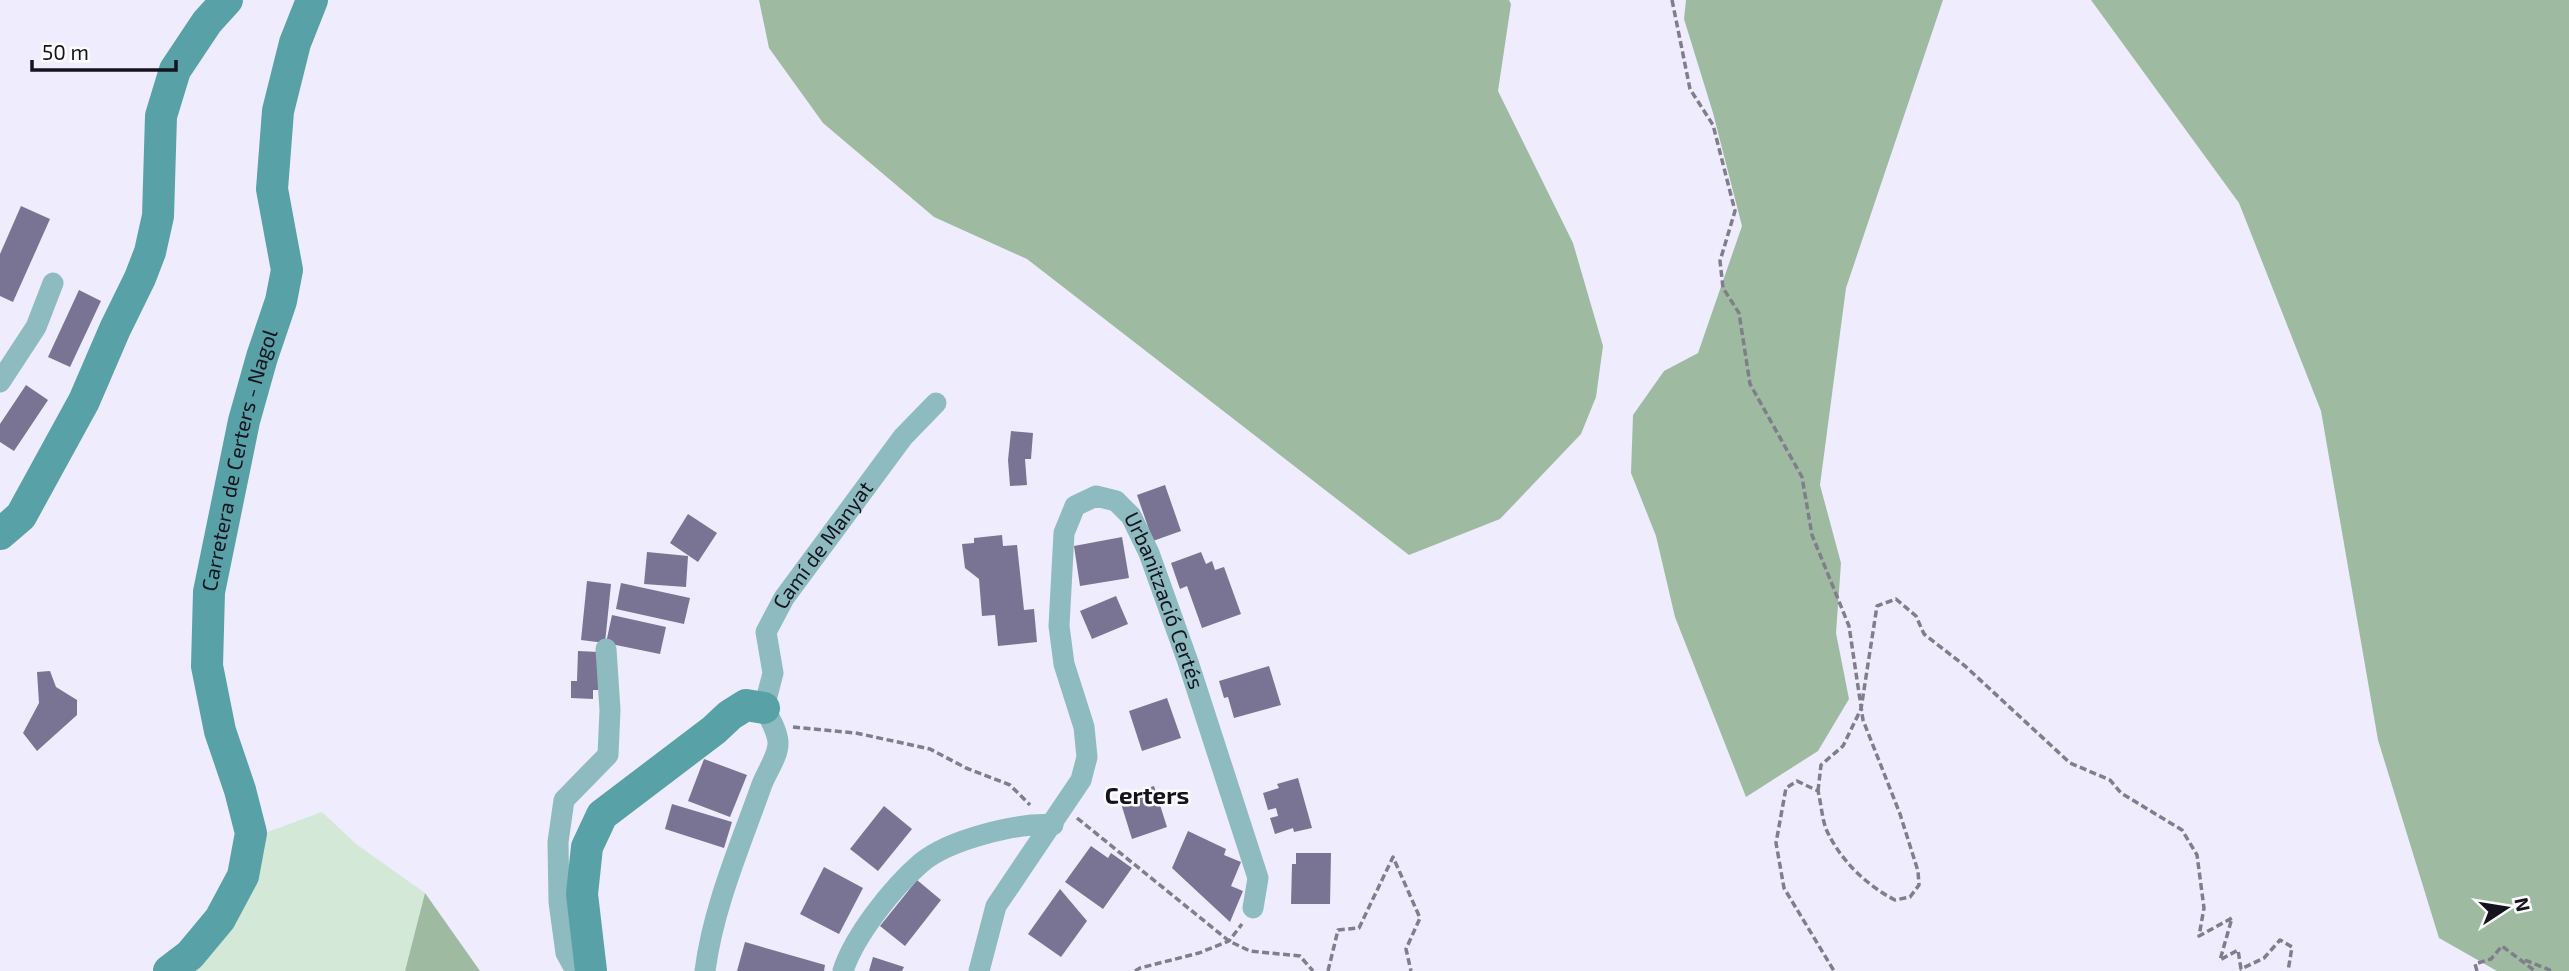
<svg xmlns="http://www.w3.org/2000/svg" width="2569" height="971" font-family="'Exo 2',sans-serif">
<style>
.green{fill:#d3e8d6}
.forest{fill:#9ebba2}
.building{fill:#797493}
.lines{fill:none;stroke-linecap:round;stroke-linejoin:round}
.path{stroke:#807e8b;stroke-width:3.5;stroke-dasharray:7 3.5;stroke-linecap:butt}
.street{stroke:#8dbbbf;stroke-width:21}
.secondary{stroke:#58a1a7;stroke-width:32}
.labels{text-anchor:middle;stroke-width:5;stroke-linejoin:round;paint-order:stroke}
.street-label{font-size:21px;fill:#15131d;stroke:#fcfcfc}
.quarter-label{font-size:24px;font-weight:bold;fill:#15131d;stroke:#fcfcfc}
</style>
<rect width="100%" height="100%" fill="#efecfd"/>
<polygon class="green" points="322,812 356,844 425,893 405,971 153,971 220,919 262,834"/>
<g class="forest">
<polygon points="759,0 1509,0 1511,4 1498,91 1573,243 1603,346 1596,397 1581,434 1500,519 1409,555 1027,259 934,217 823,123 769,48"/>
<polygon points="1686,0 1943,0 1846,288 1820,485 1841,563 1836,633 1849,699 1818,751 1746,797 1675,617 1656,536 1631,473 1633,415 1664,371 1698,353 1742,226 1713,113 1684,19"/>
<polygon points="2091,0 2569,0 2569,971 2497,971 2439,938 2378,740 2321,411 2239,203"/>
<polygon points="425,893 480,971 405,971"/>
</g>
<g class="building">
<polygon points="21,206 50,219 13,302 0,296 0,254"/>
<polygon points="79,290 101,301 70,367 48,357"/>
<polygon points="26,385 48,400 14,451 0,442 0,424"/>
<polygon points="1011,431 1033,433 1031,459 1025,459 1027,485 1010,486 1008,460"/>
<polygon points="1165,485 1181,531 1153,541 1137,495"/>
<polygon points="688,514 717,533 698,562 670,543"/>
<polygon points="1002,535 1003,546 1017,545 1024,610 1034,609 1037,642 998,646 995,615 982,616 979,579 965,568 962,544 974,543 974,538"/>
<polygon points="1122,537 1129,578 1080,586 1074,546"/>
<polygon points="647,552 688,556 686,587 644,584"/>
<polygon points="1201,552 1206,564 1212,561 1215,570 1224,567 1241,614 1202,628 1187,586 1180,589 1171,563"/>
<polygon points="587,581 611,584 605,643 581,640"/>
<polygon points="621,583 690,598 684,624 616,609"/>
<polygon points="1116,596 1128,624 1092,639 1080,611"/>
<polygon points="612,615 666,627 660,654 606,643"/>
<polygon points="578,651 599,652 598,690 593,690 593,699 571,698 571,681 577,681"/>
<polygon points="1269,666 1281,705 1234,718 1228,697 1224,698 1219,681"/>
<polygon points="50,671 56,687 77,700 77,715 37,751 23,733 39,703 37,672"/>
<polygon points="1167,698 1181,738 1142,751 1129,711"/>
<polygon points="704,759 747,775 730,817 688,801"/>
<polygon points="1298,778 1312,828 1294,832 1293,828 1275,834 1270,818 1278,816 1276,808 1268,810 1263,793 1279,788 1277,784"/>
<polygon points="1154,786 1167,827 1132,839 1119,797"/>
<polygon points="672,804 732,822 724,848 665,829"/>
<polygon points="884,806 912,829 878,871 850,849"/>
<polygon points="1188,831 1226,849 1224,855 1241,862 1231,886 1243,891 1230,922 1172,868"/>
<polygon points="1091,846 1108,858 1111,853 1132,868 1103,909 1065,882"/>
<polygon points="1296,853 1331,853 1330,904 1291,904 1292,864 1296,864"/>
<polygon points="824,867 863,888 839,934 800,914"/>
<polygon points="917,880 941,900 905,946 880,926"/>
<polygon points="1060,889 1087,921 1061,957 1028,934"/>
<polygon points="745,942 825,965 824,971 737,971"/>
<polygon points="873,957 904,967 902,971 869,971"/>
</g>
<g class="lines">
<g class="path">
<path d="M1672 0 1690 89 1713 125 1735 211 1720 261 1723 288 1739 313 1750 384 1802 477 1812 535 1849 626 1863 720 1900 814 1918 871 1919 885 1910 897 1895 900C1866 885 1840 860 1826 829 1822 818 1821 803 1818 791L1797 781 1786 788 1776 843 1784 888 1834 971"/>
<polyline points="793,727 856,733 930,749 966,768 1010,785 1030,805"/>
<polyline points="1818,791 1821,765 1843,746 1861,709 1877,606 1896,599 1916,616 1924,634 1965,666 2070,763 2110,780 2121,793 2182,830 2197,855 2204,908 2199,936 2232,918 2220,960 2238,950 2241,969 2264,958 2280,940 2292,947 2288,971"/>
<polyline points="1077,818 1229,941 1250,951 1300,956 1313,971"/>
<polyline points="2525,960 2552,971"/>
<polyline points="1135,971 1140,968 1199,953 1229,941 1242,924"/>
<polyline points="1328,971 1338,930 1359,928 1393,857 1420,918 1406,949 1411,971"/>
<polyline points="2477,971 2475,964 2491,959 2502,946 2535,971"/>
</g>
<g class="street">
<polyline points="0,382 36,327 53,283"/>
<polyline points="576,971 566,953 559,902 558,842 564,800 608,755 610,710 606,649"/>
<path id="s1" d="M705 971C713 908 740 846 761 787 765 774 779 756 778 742 777 730 770 719 764 708L773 673 766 632 784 598 903 437 936 403"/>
<path d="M843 971C854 936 893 887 921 863 948 840 1018 822 1053 825"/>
<path id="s2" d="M979 971 996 906 1081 780 1087 757 1084 727 1064 664 1059 626 1064 533 1075 506 1096 496 1116 501 1131 516 1149 553 1188 662 1258 878 1253 908"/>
</g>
<g class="secondary">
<polyline points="0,534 21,516 84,401 115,329 140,278 150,252 158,216 161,116 175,70 207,22 227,0"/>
<path id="s3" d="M169 971 190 955 220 919 243 876 251 833 240 790 220 731 207 666 209 592 244 421 262 357 281 301 287 270 272 189 278 111 295 43 312 0"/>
<polyline points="591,971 582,894 587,847 602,815 714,730 730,715 746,705 764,708"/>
</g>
</g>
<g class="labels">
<g class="street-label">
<text dy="7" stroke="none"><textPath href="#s3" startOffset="548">Carretera de Certers - Nagol</textPath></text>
<text dy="7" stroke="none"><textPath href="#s1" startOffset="460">Camí de Manyat</textPath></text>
<text dy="7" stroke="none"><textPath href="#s2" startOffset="656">Urbanització Certés</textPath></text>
</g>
<g class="quarter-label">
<text x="1147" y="804">Certers</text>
</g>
</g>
<g transform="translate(2506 908) rotate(78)" stroke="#fcfcfc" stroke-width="5" paint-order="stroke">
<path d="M0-5L12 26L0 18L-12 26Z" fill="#15131d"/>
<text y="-10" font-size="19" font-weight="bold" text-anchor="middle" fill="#15131d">N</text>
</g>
<path d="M32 60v10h144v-10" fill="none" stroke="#15131d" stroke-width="3.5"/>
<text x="42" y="60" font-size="21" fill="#15131d" stroke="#fcfcfc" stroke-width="5" paint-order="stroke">50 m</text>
</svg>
